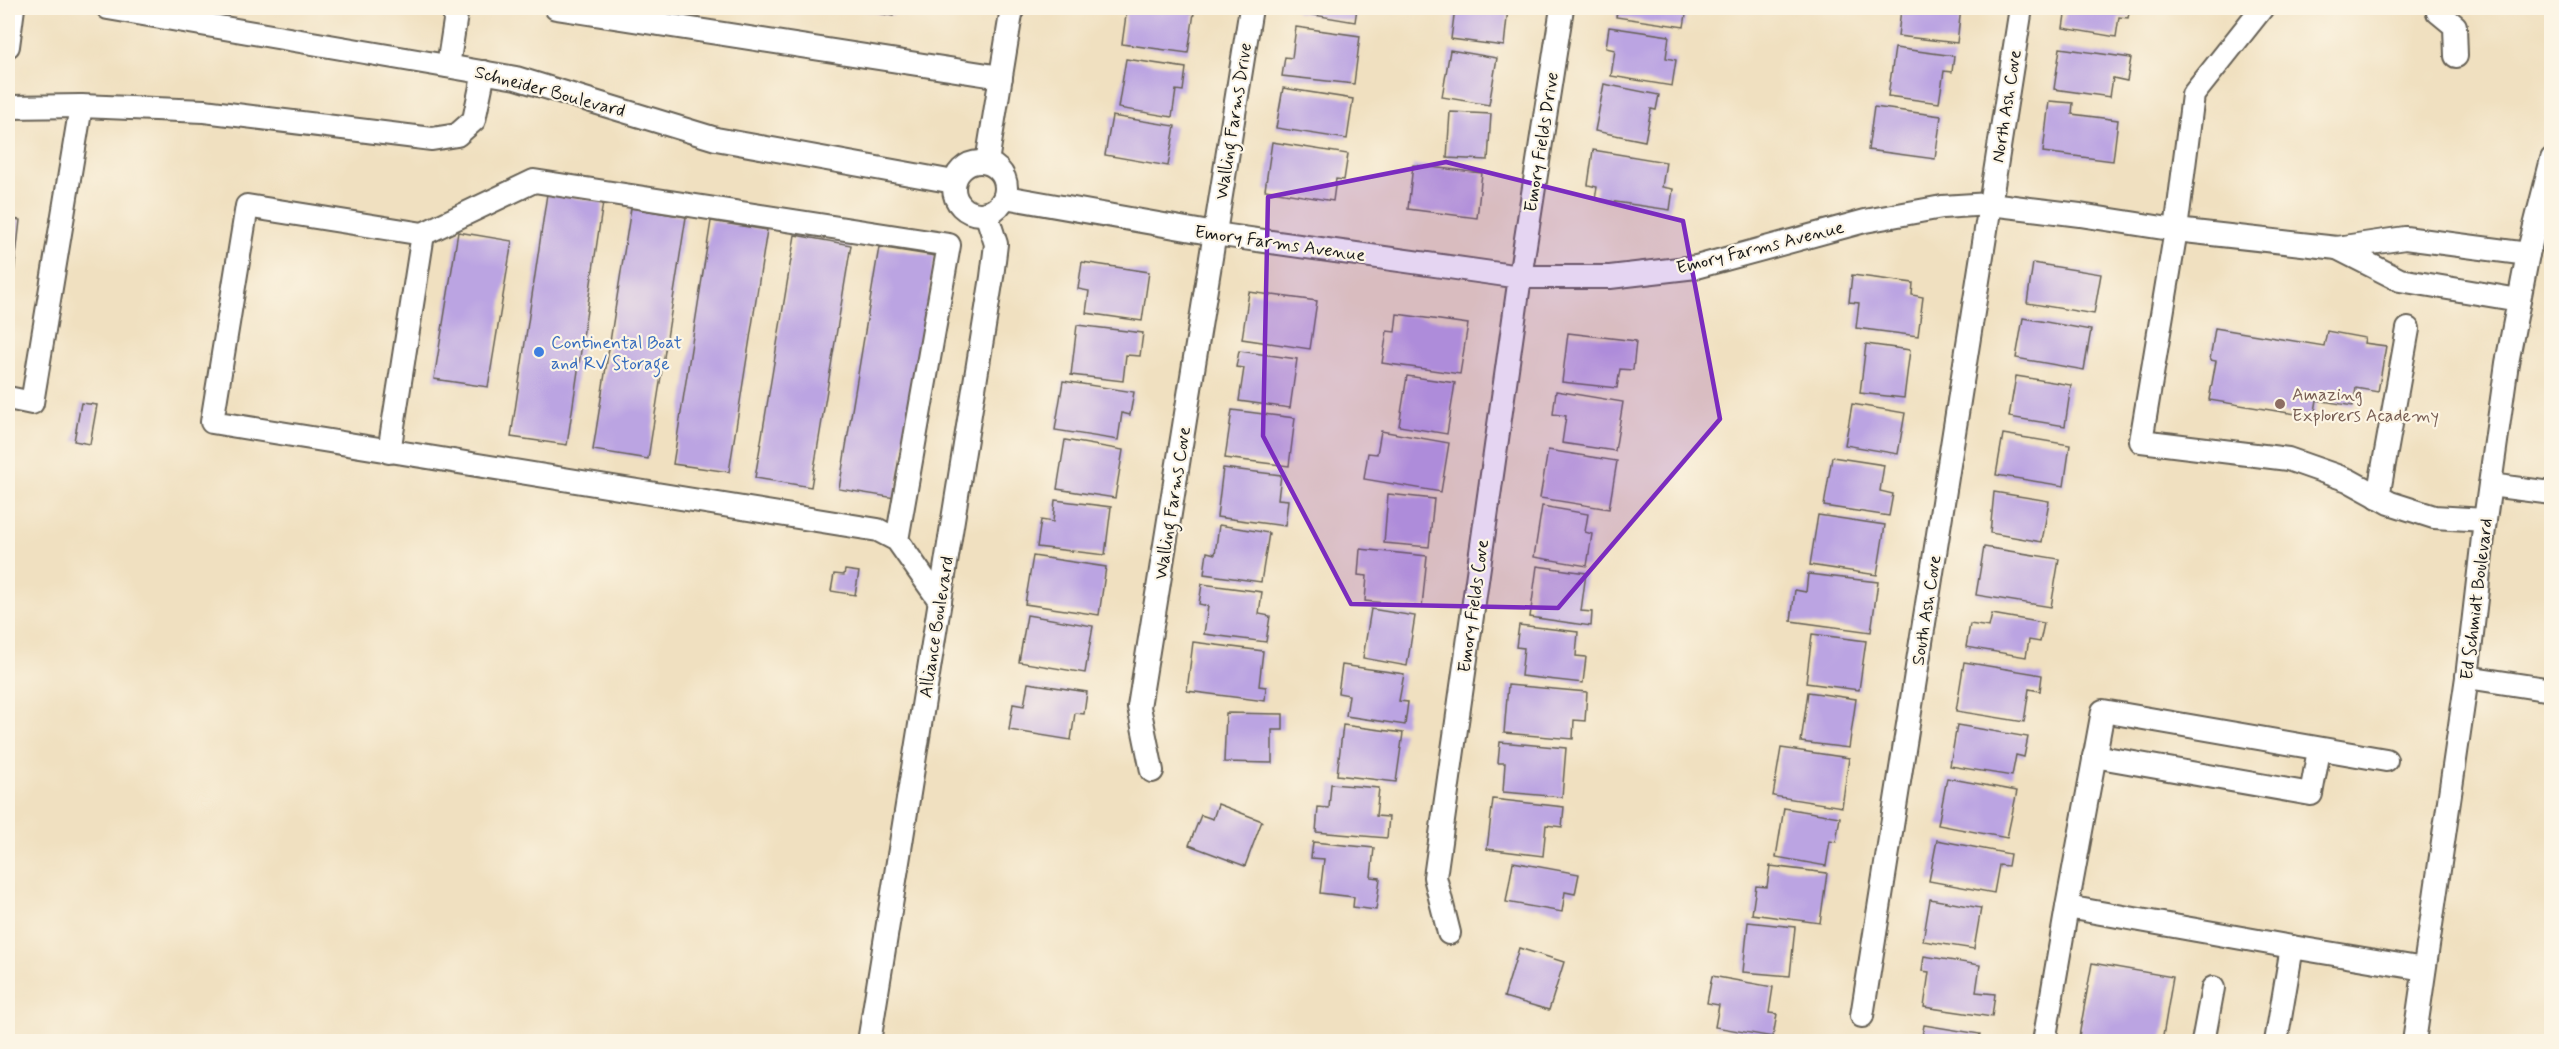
<svg xmlns="http://www.w3.org/2000/svg" width="2559" height="1049" font-family="Mynerve,sans-serif">
<style>
.building{fill:#bba4e2}
.lines{fill:none;stroke-linecap:round;stroke-linejoin:round}
.minor-casing{stroke:#666155;stroke-width:26}
.minor{stroke:#fff;stroke-width:22}
.marked{fill:#7b2cbf;fill-opacity:0.2;stroke:#7b2cbf;stroke-width:4.5;stroke-linejoin:round}
.shop-dot{fill:#3f7fe0;stroke:#fcf5e5;stroke-width:2}
.education-dot{fill:#8d6e63;stroke:#fcf5e5;stroke-width:2}
.labels{text-anchor:middle;stroke-width:4.5;stroke-linejoin:round;paint-order:stroke}
.street-label{font-size:18px;fill:#1c1c1c;stroke:#fcf5e5}
.shop-label{font-size:18px;fill:#366cbe;stroke:#fcf5e5;text-anchor:start}
.education-label{font-size:18px;fill:#785e54;stroke:#fcf5e5;text-anchor:start}
</style>
<rect width="100%" height="100%" fill="#fcf5e5"/>
<filter id="ink" filterUnits="userSpaceOnUse"><feTurbulence type="fractalNoise" baseFrequency=".0167" numOctaves="2"/><feDisplacementMap in="SourceGraphic" scale="12" xChannelSelector="R" yChannelSelector="G"/><feConvolveMatrix kernelMatrix="1 2 1 2 8 2 1 2 1" color-interpolation-filters="sRGB"/></filter>
<filter id="wash" filterUnits="userSpaceOnUse"><feTurbulence type="fractalNoise" baseFrequency=".008" numOctaves="4" result="noise"/><feDisplacementMap in="SourceGraphic" scale="24" xChannelSelector="R" yChannelSelector="G"/><feGaussianBlur stdDeviation="1.35" result="paint"/><feColorMatrix in="noise" values="0 0 0 0 0 0 0 0 0 0 0 0 0 0 0 0 0 1.4 0 .05"/><feComposite in="paint" operator="in"/></filter>
<g filter="url(#wash)">
<rect width="100%" height="100%" fill="#f0e0c0"/>
<g id="blocks">
<g class="building">
<polygon points="851,8 895,8 893,16"/>
<polygon points="1127,8 1155,8 1194,13 1188,53 1122,44"/>
<polygon points="1297,8 1357,8 1355,22 1296,12"/>
<polygon points="1455,8 1508,8 1504,46 1451,39"/>
<polygon points="1618,8 1687,8 1684,27 1616,17"/>
<polygon points="1906,8 1961,8 1957,43 1898,36 1901,9"/>
<polygon points="2066,8 2130,8 2128,18 2119,17 2116,37 2063,28"/>
<polygon points="1296,27 1360,36 1354,84 1282,76 1285,57 1292,58"/>
<polygon points="1609,27 1669,36 1666,58 1676,60 1672,86 1611,76 1615,50 1606,48"/>
<polygon points="1895,48 1954,56 1952,72 1944,71 1939,103 1888,96"/>
<polygon points="2060,48 2131,58 2127,81 2113,78 2110,97 2054,89"/>
<polygon points="1450,50 1497,58 1489,105 1442,97"/>
<polygon points="1126,59 1186,68 1183,91 1176,90 1172,117 1118,108"/>
<polygon points="1604,84 1659,95 1656,110 1651,109 1645,141 1595,131"/>
<polygon points="1283,88 1353,99 1347,139 1276,128"/>
<polygon points="2049,101 2073,103 2072,114 2118,120 2113,161 2043,152"/>
<polygon points="1874,107 1941,116 1935,159 1868,150"/>
<polygon points="1450,112 1491,114 1488,160 1447,158"/>
<polygon points="1112,116 1175,126 1168,166 1105,155"/>
<polygon points="1272,142 1348,154 1344,180 1336,179 1333,201 1265,190"/>
<polygon points="1593,150 1666,162 1662,187 1673,189 1670,210 1595,199 1597,187 1588,185"/>
<polygon points="1413,165 1482,173 1477,218 1408,209"/>
<polygon points="547,194 603,202 567,445 511,437"/>
<polygon points="631,208 686,217 648,459 593,450"/>
<polygon points="8,218 20,220 14,274 8,273"/>
<polygon points="711,221 767,230 729,472 673,464"/>
<polygon points="458,232 512,241 488,387 434,379"/>
<polygon points="795,235 851,245 811,487 755,478"/>
<polygon points="879,247 935,256 895,498 839,489"/>
<polygon points="1082,262 1149,272 1142,321 1086,313 1089,291 1078,289"/>
<polygon points="2033,263 2101,274 2094,314 2027,303"/>
<polygon points="1852,275 1913,283 1912,295 1923,297 1918,336 1856,328 1859,303 1849,302"/>
<polygon points="1249,292 1317,301 1310,349 1242,339"/>
<polygon points="1397,314 1468,324 1460,374 1382,363 1387,331 1395,332"/>
<polygon points="2023,318 2091,330 2084,370 2016,358"/>
<polygon points="1077,325 1143,333 1140,356 1126,355 1123,381 1071,375"/>
<polygon points="2215,328 2324,346 2327,331 2365,338 2364,343 2386,346 2378,392 2356,388 2353,406 2317,400 2314,417 2209,400 2216,361 2210,360"/>
<polygon points="1568,333 1636,341 1633,370 1620,369 1617,388 1562,382"/>
<polygon points="1866,344 1910,350 1904,398 1860,393"/>
<polygon points="1239,351 1297,359 1290,408 1239,401 1244,368 1236,367"/>
<polygon points="1407,376 1455,383 1447,434 1399,426"/>
<polygon points="2016,376 2071,385 2065,426 2009,417"/>
<polygon points="1063,381 1134,392 1130,415 1122,413 1118,440 1055,430"/>
<polygon points="1556,391 1623,402 1615,451 1562,443 1566,416 1553,414"/>
<polygon points="81,403 97,405 90,444 74,441"/>
<polygon points="1852,404 1905,413 1898,454 1845,445"/>
<polygon points="1232,410 1295,418 1289,466 1225,458"/>
<polygon points="1381,431 1449,443 1441,492 1364,479 1368,453 1377,454"/>
<polygon points="2003,434 2070,445 2064,486 1996,475"/>
<polygon points="1065,440 1123,450 1115,498 1057,489"/>
<polygon points="1548,450 1617,461 1609,509 1540,498"/>
<polygon points="1832,457 1884,465 1880,491 1893,494 1889,516 1824,506"/>
<polygon points="1223,468 1281,475 1278,499 1288,500 1285,526 1217,517"/>
<polygon points="1994,492 2049,501 2042,542 1990,533"/>
<polygon points="1388,494 1434,499 1429,547 1384,543"/>
<polygon points="1055,500 1111,507 1105,555 1037,547 1041,520 1053,522"/>
<polygon points="1542,506 1588,514 1585,532 1592,534 1587,566 1534,557"/>
<polygon points="1818,515 1885,525 1877,575 1810,565"/>
<polygon points="1219,525 1269,533 1261,582 1204,574 1207,552 1215,554"/>
<polygon points="1984,547 2059,559 2051,607 1976,595"/>
<polygon points="1360,549 1427,556 1422,607 1365,601 1367,576 1358,575"/>
<polygon points="1033,556 1106,567 1099,615 1025,604"/>
<polygon points="1537,566 1586,573 1581,611 1592,612 1591,626 1530,617"/>
<polygon points="845,570 859,572 855,595 831,591 834,574 844,575"/>
<polygon points="1808,574 1878,582 1871,632 1791,621 1795,590 1806,592"/>
<polygon points="1202,584 1262,592 1259,614 1270,616 1266,642 1204,634 1208,606 1199,604"/>
<polygon points="1371,609 1415,616 1407,666 1363,658"/>
<polygon points="1992,614 2044,623 2040,642 2029,640 2026,657 1966,647 1970,624 1989,627"/>
<polygon points="1027,615 1093,626 1085,673 1019,662"/>
<polygon points="1519,625 1578,632 1576,656 1586,657 1583,683 1521,676 1524,648 1516,647"/>
<polygon points="1812,634 1866,641 1859,690 1806,683"/>
<polygon points="1193,642 1263,651 1259,686 1266,687 1265,701 1187,691"/>
<polygon points="1964,662 2042,675 2040,691 2029,689 2024,722 1956,711"/>
<polygon points="1342,665 1404,674 1399,701 1408,702 1405,725 1346,716 1349,695 1338,693"/>
<polygon points="1028,683 1087,692 1084,714 1075,713 1071,740 1009,730 1013,704 1024,706"/>
<polygon points="1508,685 1587,692 1585,721 1574,720 1573,739 1504,733"/>
<polygon points="1808,692 1856,699 1849,748 1801,742"/>
<polygon points="1226,713 1283,714 1283,730 1272,730 1272,763 1224,762"/>
<polygon points="1343,725 1403,733 1396,782 1337,775"/>
<polygon points="1957,725 2028,737 2024,757 2016,755 2012,776 1950,766"/>
<polygon points="1500,742 1566,748 1562,797 1503,792 1505,763 1498,763"/>
<polygon points="1781,748 1849,758 1842,807 1773,796"/>
<polygon points="1947,778 2017,791 2007,838 1938,825"/>
<polygon points="1331,784 1379,788 1376,816 1389,817 1387,838 1316,832 1318,807 1329,808"/>
<polygon points="1493,799 1564,807 1562,827 1546,825 1543,856 1487,849"/>
<polygon points="1218,804 1262,821 1245,866 1189,845 1201,815 1213,819"/>
<polygon points="1784,808 1840,817 1836,842 1830,841 1826,866 1776,857"/>
<polygon points="1937,840 2010,854 2008,866 1999,865 1994,893 1929,881"/>
<polygon points="1313,842 1374,848 1371,877 1380,878 1376,910 1353,907 1354,897 1320,893 1324,859 1311,858"/>
<polygon points="1513,862 1579,874 1575,894 1565,892 1562,912 1506,902"/>
<polygon points="1770,866 1827,873 1820,923 1752,914 1756,886 1767,887"/>
<polygon points="1930,899 1981,908 1974,949 1923,941"/>
<polygon points="1748,922 1795,927 1790,976 1743,972"/>
<polygon points="1519,948 1564,962 1549,1010 1504,997"/>
<polygon points="1924,956 1980,965 1976,992 1995,994 1992,1017 1924,1007 1929,972 1922,971"/>
<polygon points="2092,963 2173,977 2162,1042 2078,1042"/>
<polygon points="1712,976 1773,987 1769,1013 1777,1014 1773,1037 1715,1027 1719,1005 1707,1003"/>
<polygon points="1924,1025 1980,1034 1978,1042 1921,1042"/>
</g>
</g>
</g>
<g filter="url(#ink)">
<use href="#blocks" fill-opacity="0" stroke="#666155" stroke-width="1.5"/>
<g class="lines">
<g class="minor-casing">
<g id="minor">
<polyline points="108,8 516,78 716,139 954,182"/>
<polyline points="556,8 1001,77"/>
<polyline points="2262,8 2193,95 2176,230 2141,441 2288,459 2348,480 2390,503 2434,517 2485,520"/>
<polyline points="2439,8 2438,12 2455,26 2456,56"/>
<polyline points="8,46 13,8"/>
<polyline points="448,66 457,8"/>
<polyline points="8,107 81,106 204,111 432,139 457,135 474,120 484,72"/>
<circle cx="980" cy="188" r="26"/>
<polyline points="987,162 1012,8"/>
<polyline points="1005,197 1215,234 1520,277 1610,277 1696,267 1865,221 1942,207 1990,204 2080,215 2176,230 2337,248 2405,238 2528,254"/>
<polyline points="2337,248 2400,280 2519,300"/>
<polyline points="8,398 32,403 81,106"/>
<polyline points="389,452 423,234"/>
<polyline points="2490,485 2552,493"/>
<polyline points="2378,497 2408,329"/>
<polyline points="897,540 949,245 534,181 423,234 247,206 212,422 878,530 897,540 940,601"/>
<polyline points="2467,677 2552,690"/>
<polyline points="2094,756 2311,794 2319,750"/>
<polyline points="1152,771 1139,707 1251,8"/>
<polyline points="1449,933 1435,877 1520,277 1562,8"/>
<polyline points="2292,947 2067,907 2103,711 2386,760"/>
<polyline points="1862,1016 2021,8"/>
<polyline points="869,1042 992,277 996,244 986,213"/>
<polyline points="2044,1042 2067,907"/>
<polyline points="2203,1042 2213,988"/>
<polyline points="2276,1042 2292,947 2424,969"/>
<polyline points="2414,1042 2467,677 2485,520 2507,363 2528,254 2552,159"/>
</g>
</g>
<use href="#minor" class="minor"/>
</g>
</g>
<path class="marked" d="M1446 162 1683 221 1720 419 1558 608 1351 604 1263 436 1268 197Z"/>
<circle class="shop-dot" cx="539" cy="352" r="6"/>
<circle class="education-dot" cx="2280" cy="404" r="6"/>
<g class="labels">
<g class="street-label">
<text transform="translate(550 91) rotate(15)" y="6">Schneider Boulevard</text>
<text transform="translate(2006 106) rotate(-81)" y="6">North Ash Cove</text>
<text transform="translate(1233 121) rotate(-81)" y="6">Walling Farms Drive</text>
<text transform="translate(1541 142) rotate(-81)" y="6">Emory Fields Drive</text>
<text transform="translate(1280 243) rotate(8)" y="6">Emory Farms Avenue</text>
<text transform="translate(1760 247) rotate(-14)" y="6">Emory Farms Avenue</text>
<text transform="translate(1172 503) rotate(-81)" y="6">Walling Farms Cove</text>
<text transform="translate(2476 599) rotate(-83)" y="6">Ed Schmidt Boulevard</text>
<text transform="translate(1473 606) rotate(-82)" y="6">Emory Fields Cove</text>
<text transform="translate(1926 610) rotate(-81)" y="6">South Ash Cove</text>
<text transform="translate(936 627) rotate(-81)" y="6">Alliance Boulevard</text>
</g>
<g class="shop-label">
<text x="551" y="348">Continental Boat<tspan x="551" dy="21">and RV Storage</tspan></text>
</g>
<g class="education-label">
<text x="2292" y="400">Amazing<tspan x="2292" dy="21">Explorers Academy</tspan></text>
</g>
</g>
<rect width="2559" height="1049" fill="none" stroke="#fcf5e5" stroke-width="30"/>
</svg>
